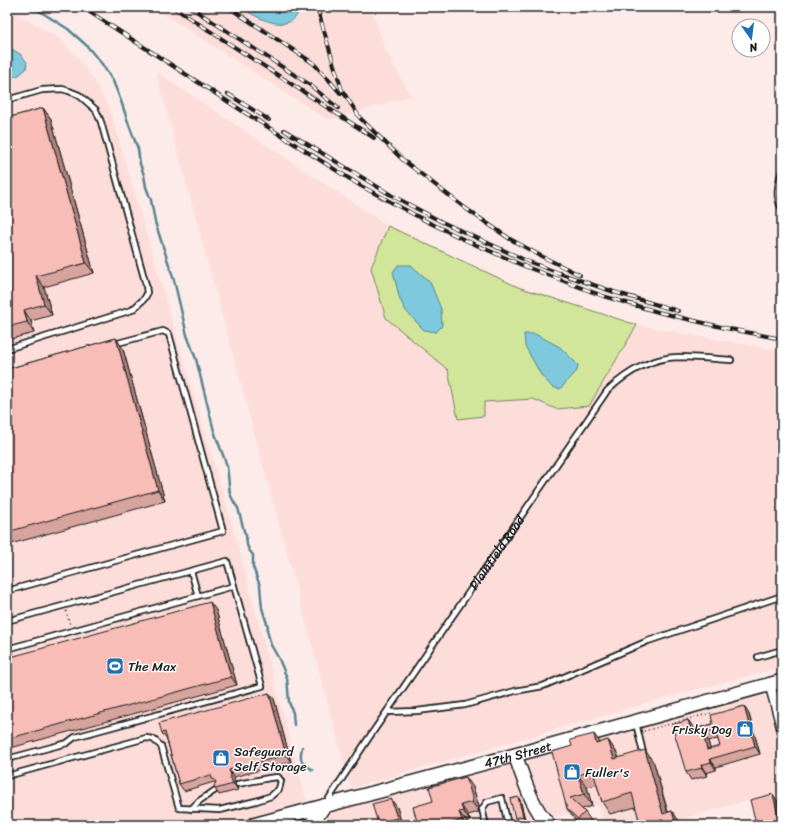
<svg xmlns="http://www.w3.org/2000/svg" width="789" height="832" font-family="Sriracha,sans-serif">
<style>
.built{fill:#fcddda}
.green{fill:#d1e69b;stroke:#76815c}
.water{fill:#7ec9de;stroke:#578490}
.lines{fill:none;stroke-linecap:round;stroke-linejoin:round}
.stream{stroke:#578490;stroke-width:2.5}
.lane-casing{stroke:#1c1c1c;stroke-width:8}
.street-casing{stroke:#1c1c1c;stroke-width:12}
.secondary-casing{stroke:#1c1c1c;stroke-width:16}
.path{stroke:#1c1c1c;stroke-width:1.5;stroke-dasharray:1 3;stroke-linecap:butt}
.lane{stroke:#fff;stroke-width:4.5}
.street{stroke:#fff;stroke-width:9}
.secondary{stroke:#fff;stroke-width:13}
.rail-casing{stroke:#1c1c1c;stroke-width:4}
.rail{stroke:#fff;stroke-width:2.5;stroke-dasharray:8;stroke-linecap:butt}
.wall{fill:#d6a39d;stroke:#1c1c1c;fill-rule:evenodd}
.shaded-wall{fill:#ae8480;stroke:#1c1c1c}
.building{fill:#f9bdb7;stroke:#1c1c1c;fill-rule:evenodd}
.labels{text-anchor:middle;stroke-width:3;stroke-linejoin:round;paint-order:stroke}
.street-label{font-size:13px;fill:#1c1c1c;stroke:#fff}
.poi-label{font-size:13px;fill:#1c1c1c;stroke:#fff;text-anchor:start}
</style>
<rect width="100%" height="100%" fill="#fdebe9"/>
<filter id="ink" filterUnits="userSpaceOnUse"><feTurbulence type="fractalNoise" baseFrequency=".025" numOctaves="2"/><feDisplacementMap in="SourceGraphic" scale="8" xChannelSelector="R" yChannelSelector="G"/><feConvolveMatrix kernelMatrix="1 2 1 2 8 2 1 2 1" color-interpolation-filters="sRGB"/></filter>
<g filter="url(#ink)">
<g class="built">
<polygon points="153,7 371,7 385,49 411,96 328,120"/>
<polygon points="7,8 59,38 78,58 94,80 110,110 237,542 308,807 242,825 7,825"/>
<polygon points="156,72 388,226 371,268 386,318 448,370 458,419 484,416 483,402 533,399 556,409 589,406 637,325 782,351 782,667 665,698 351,788"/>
<polygon points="768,688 782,739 782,791 660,825 605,825 598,805 547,819 519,757"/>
<polygon points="513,758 545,825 317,825 328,808"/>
</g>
<polygon class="green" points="388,226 518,287 637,325 589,406 556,409 533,399 484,402 484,416 458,419 448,370 386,318 371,268"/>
<g class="water">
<path d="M241 7H300C294 37 257 19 241 7Z"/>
<polygon points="7,46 20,54 27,62 26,69 19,75 7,79"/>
<polygon points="398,265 411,265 430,282 441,309 442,326 436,332 424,330 406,311 400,300 393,272"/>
<polygon points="524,334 535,334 560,347 578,365 577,371 560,389 552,387 541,375 525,346"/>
</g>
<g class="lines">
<g class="stream">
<polyline points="33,7 68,29 86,45 102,64 113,81 121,101 129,125 138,149 140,164 144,175 146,187 151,200 155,222 174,280 187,335 196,359 214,431 227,466 230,494 235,504 238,508 244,531 246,535 247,545 249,550 253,555 253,567 260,586 262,608 268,627 267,630 271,645 279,659 287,678 288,689 289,702 293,713 294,725"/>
<path d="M302 747C299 762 301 762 313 770"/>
</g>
<g class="lane-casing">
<g id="lane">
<polyline points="7,100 42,90 62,89 69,91 79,95 96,110 101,122 146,285 147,294 144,299 132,310 7,349"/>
<path d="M782 173 781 174C778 185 775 199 782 208"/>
<polyline points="191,571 198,596"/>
<polyline points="7,591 223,531 169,334 163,331 114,344"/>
<polyline points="7,621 227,561 234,586 7,649"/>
<polyline points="758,657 782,650"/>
<polyline points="387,712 417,711 465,705 515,691 543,686 648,641 782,596"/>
<polyline points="636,723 644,757"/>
<polyline points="7,759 67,743 75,737 262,686 234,586"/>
<polyline points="7,776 146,738 153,739 161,746 179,808 220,810 256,801 271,796 279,789 281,781 278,777 269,778 238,784"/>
<path id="s1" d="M326 803 368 739 607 391C627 372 651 358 678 357 696 357 714 359 731 360"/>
<polyline points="191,809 199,801 217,789"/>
<polyline points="486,825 482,809 487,802 502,798 508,825"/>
<polyline points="530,825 542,818"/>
</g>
</g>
<g class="street-casing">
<polyline id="street" points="770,685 782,729"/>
</g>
<g class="secondary-casing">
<g id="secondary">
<path d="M515 755C524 779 531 806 549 825"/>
<path id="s2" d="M253 825 515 755 782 681"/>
<polyline points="311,825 324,806"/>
</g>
</g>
<g class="path">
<polyline points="66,611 70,625"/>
<polyline points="644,731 711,713"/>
</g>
<use href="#lane" class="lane"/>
<use href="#street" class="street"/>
<use href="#secondary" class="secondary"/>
<g class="rail-casing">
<g id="rail">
<polyline points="82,7 244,112 361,186 428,222 465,240 524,266 603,296 658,312 691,320 730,329 782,339"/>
<polyline points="173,7 365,132 374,138"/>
<polyline points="190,7 310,85 338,108"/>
<polyline points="228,7 313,63 328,79 341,94"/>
<polyline points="317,7 334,65 342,90 360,118 403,160 465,208 510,239 541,256 580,275"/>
<polyline points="228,94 269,120"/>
<polyline points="284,130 391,195 442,222 527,261 559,273 614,292 678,311"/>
</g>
</g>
<use href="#rail" class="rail"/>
</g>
<g class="wall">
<polygon points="43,108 51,119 94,273 44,287 52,315 31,321 34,333 7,340 7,118"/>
<polygon points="116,338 123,349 165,501 7,545 7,369"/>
<polygon points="216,610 237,685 7,749 7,658"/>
<polygon points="269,693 274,699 291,762 234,777 235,781 235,784 238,790 219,795 215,789 216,784 214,782 184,791 179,784 167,740 162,733"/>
<path d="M749 714 760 754 716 767V770L706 773 707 776 691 780 686 772 688 720 694 729ZM718 739 720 746 710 749 708 741Z"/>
<polygon points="608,740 617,753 619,758 654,763 668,812 672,811 681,824 639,820 636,807 610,814 602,802 597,785 587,787 592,806 582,809 585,812 594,825 580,825 576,821 567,809 572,746 600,743"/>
<polygon points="473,787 479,807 479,812 468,815 470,821 467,822 467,825 418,825 433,801"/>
<polygon points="518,797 520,800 525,819 517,821 515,818"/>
<polygon points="397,807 402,825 379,825 378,823"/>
</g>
<g class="shaded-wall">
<polygon points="43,108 51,119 94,273 86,263"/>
<polygon points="36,276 44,287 52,315 44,304"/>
<polygon points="24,310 31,321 34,333 27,322"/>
<polygon points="116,338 123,349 165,501 158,490"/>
<polygon points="210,602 216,610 237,685 231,677"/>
<polygon points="269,693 274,699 291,762 286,755"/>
<polygon points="744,706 749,714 760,754 755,746"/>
<polygon points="688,720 694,728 696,738 691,730"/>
<polygon points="703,733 708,741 713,758 707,750"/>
<polygon points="594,734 603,746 596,744"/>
<polygon points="608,740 617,753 622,772 614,759"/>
<polygon points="645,750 654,763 671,825 663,814"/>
<polygon points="710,759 716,767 716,770 711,762"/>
<polygon points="701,765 706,773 707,776 702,768"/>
<polygon points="229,770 234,777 235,781 235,784 238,790 230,778"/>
<polygon points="578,775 587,787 592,806 584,794"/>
<polygon points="466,777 473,787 479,807 479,812 472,802"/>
<polygon points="773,794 778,802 782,818 782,825 780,825"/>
<polygon points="518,797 520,800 525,819 523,816"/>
<polygon points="391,799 397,807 402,825 397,818"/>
<polygon points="461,805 468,815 470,821 463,811"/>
<polygon points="672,811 681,824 681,825 676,825"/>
<polygon points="459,812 467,822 467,825 465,825 462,820"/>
</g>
<g class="building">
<polygon points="43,108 86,263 36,276 44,304 24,310 27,322 7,327 7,118"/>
<polygon points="116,338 158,490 7,532 7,369"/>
<polygon points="210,602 231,677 7,739 7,658"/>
<polygon points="269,693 286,755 229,770 231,775 230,778 232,781 233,784 215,789 214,786 216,782 214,779 212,779 211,775 179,784 165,732 162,733 159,723"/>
<path d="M744 706 755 746 710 759 711 762 701 765 702 768 686 772 672 725 688 720 691 730 713 724 711 715ZM715 730 720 746 707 750 703 733Z"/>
<polygon points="594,734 596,744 608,740 614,759 645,750 663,814 672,811 676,825 621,825 639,820 632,793 602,802 593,771 578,775 584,794 570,798 585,812 578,819 567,809 552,752 572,746 570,740"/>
<polygon points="466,777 472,797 472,802 461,805 463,811 459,812 462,820 446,825 418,825 413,807 433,801 429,787"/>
<polygon points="773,794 780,825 748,825 756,823 750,800"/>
<polygon points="518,797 523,816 515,818 510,799"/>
<polygon points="391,799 397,818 378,823 372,804"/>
</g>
</g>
<defs>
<g id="stadium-square" transform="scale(0.9)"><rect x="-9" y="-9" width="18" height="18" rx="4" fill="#1f6fb2" stroke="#fff"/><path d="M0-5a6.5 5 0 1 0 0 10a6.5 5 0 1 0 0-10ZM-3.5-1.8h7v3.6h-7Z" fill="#fff"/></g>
<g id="shop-square" transform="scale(0.9)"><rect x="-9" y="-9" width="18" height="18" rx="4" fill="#1f6fb2" stroke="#fff"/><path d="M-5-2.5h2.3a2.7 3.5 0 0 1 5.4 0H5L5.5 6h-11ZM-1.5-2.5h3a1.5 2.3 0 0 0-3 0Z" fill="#fff"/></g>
</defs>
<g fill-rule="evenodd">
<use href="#stadium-square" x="115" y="666"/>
<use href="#shop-square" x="745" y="729"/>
<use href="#shop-square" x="221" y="758"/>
<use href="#shop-square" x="572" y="772"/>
</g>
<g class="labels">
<g class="street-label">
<text dy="5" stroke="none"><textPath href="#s1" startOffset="303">Plainfield Road</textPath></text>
<text dy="5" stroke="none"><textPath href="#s2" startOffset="274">47th Street</textPath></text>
</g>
<g class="poi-label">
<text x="128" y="671">The Max</text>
<text x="732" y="734" text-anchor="end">Frisky Dog</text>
<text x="234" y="756">Safeguard<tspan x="234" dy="15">Self Storage</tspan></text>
<text x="585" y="777">Fuller's</text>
</g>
</g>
<rect width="789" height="832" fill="none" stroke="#fff" stroke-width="24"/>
<rect x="12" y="12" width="765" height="808" fill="none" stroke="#1c1c1c" stroke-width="1.5" filter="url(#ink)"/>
<g transform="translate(751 38) rotate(166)"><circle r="19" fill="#ffffff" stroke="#a4a4a4"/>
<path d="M0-3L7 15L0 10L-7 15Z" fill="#1f6fb2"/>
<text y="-6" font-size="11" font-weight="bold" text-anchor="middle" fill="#1c1c1c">N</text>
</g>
</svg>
